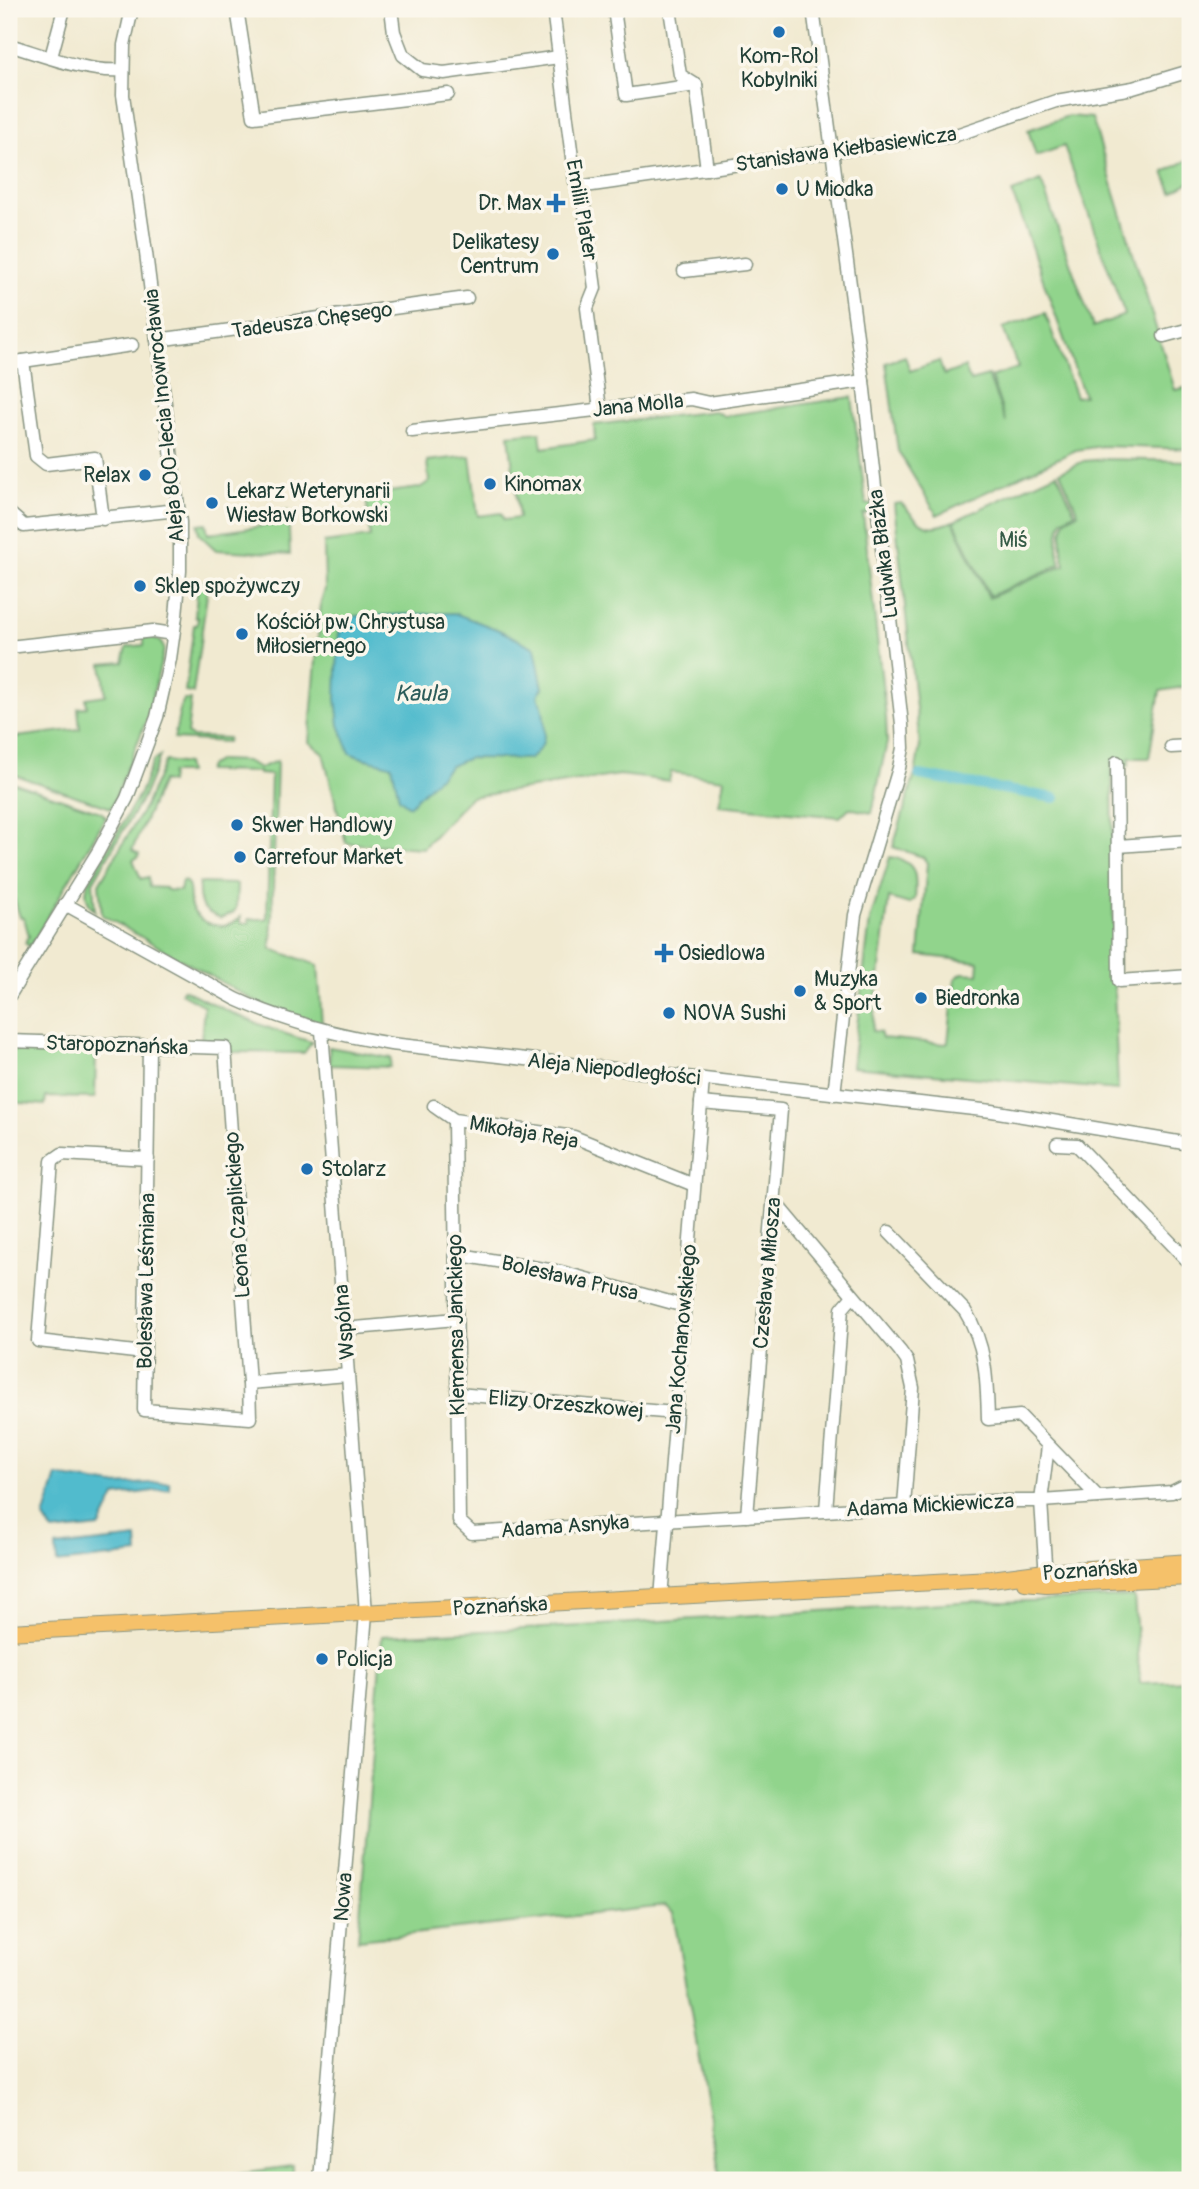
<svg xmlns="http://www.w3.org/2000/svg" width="1199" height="2189" font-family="Pangolin,sans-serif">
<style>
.green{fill:#91d48c;stroke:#588860;stroke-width:2}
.water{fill:#51bbcd;stroke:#387c80;stroke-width:2}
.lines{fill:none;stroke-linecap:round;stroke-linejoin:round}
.canal{stroke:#51bbcd;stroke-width:10}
.minor-casing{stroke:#889482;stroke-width:15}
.major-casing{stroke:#889482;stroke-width:18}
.minor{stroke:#fff;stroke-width:12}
.major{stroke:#f5c16b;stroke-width:16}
.poi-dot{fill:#1f6fb2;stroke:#fbf7ec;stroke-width:2.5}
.labels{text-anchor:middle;stroke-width:7;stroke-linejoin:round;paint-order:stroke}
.poi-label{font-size:21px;fill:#1f3d34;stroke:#fbf7ec;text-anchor:start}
.street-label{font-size:21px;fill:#1f3d34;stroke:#fbf7ec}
.park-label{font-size:21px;fill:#365b46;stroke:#fbf7ec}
.water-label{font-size:23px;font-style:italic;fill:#2c5c5a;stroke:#fbf7ec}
</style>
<rect width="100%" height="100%" fill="#fbf7ec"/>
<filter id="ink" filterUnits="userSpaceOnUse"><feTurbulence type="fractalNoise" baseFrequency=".0143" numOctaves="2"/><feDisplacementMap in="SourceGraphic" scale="14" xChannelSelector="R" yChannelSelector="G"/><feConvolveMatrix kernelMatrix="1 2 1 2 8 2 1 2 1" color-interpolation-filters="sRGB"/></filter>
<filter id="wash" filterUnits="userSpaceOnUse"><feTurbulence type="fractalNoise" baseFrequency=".00686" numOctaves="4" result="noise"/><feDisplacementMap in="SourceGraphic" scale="28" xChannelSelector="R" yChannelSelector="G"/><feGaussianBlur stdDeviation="1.57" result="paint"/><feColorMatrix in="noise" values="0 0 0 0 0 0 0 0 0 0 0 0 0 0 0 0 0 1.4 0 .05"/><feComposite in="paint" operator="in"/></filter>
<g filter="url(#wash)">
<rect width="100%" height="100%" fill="#f1ead1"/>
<g class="green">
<polygon points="1068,116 1092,118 1175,390 1190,387 1190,449 1102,446 1076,450 937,515 898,451 886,363 905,356 910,371 939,361 944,375 965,367 970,381 988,376 1006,422 991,377 1018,368 1003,328 1045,313 1076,397 1084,396 1012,192 1041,181 1093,327 1125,315 1064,146 1036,156 1028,130"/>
<polygon points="1190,159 1190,182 1172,192 1164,172"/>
<polygon points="852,397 866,504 872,505 873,512 863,514 886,717 887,742 872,813 849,808 840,817 719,805 724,779 671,772 669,781 620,775 470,797 423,848 346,843 323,753 309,742 321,603 325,589 324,543 370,537 366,495 419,488 429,482 427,461 470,456 478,516 501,513 504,520 519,518 509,435 540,432 542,448 595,440 594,425 715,411 724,416"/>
<path d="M1106 459 1190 461V686L1160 691 1149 758H1129V766H1122L1112 761 1114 987 1118 1090 852 1067 870 920 890 857C917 861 917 875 915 899L909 904 889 898 872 1031 880 1032 882 1038 946 1044 948 1042 955 979 962 973 978 974 979 962 919 955 927 863 923 857 893 847 915 774 920 746 894 504 901 503C920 523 925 534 953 521L989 598 1065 565C1060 549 1060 536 1065 520L1078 513 1060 472 1084 461Z"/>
<path d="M1057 473 1075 513 1062 520C1058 534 1056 550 1061 564L990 596 954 521Z"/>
<polygon points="288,510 290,554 216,550 199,534 198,524 206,523 208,534 277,524 276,513"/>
<polygon points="198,581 209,581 193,693 185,692 194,625 197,625 198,618 195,617"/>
<path d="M144 637C154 637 162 639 164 650L147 719 111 808 9 773V738L80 729 78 708 87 707 86 698 106 695 102 664 123 662 127 647 144 645Z"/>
<polygon points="184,700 191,700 187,734 192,737 228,738 227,742 174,739 181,705"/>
<path d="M160 756 144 795 93 882 95 911C87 903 84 895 88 883L140 793 153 761Z"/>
<path d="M219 760 246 761 260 768 277 761 271 949 318 965 322 1025 273 1011 102 915 99 884 145 806 164 763 166 761 186 764 188 773H171L170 783 162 781 132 850 139 854 138 857 133 860 141 879 148 877 149 887 166 888 167 890 180 891 182 881 186 882C193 890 187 900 192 909 202 926 227 932 241 917V923H249V919H267L271 775 259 774V772L207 771 209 766Z"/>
<polygon points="9,781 101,812 106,817 30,947 25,943 29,936 24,918 20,917 9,883"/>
<path d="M199 883 237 884 236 908 233 913 221 918C200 911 198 904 199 883Z"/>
<path d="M183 989C225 1011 267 1030 312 1042L304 1053 230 1052 229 1041 201 1042 204 1006 181 993Z"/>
<polygon points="329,1047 391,1058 390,1067 330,1065"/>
<polygon points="9,1050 96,1052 95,1098 46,1097 45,1105 9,1102"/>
<polygon points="1134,1596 1140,1683 1190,1681 1190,2180 721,2180 673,1913 665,1906 358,1940 382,1636 602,1625 975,1601 1005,1602"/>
<polygon points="292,2166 292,2175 287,2180 216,2180 241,2173"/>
</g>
<g class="water">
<path d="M454 613 499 630 535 648 543 688 539 693 538 697C545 706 546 734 542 745 540 749 534 755 530 759L469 758 450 766 409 806 399 798 392 766C378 761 363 760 350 753L339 725 336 699 337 669 339 633 355 616Z"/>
<polygon points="57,1476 113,1485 169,1482 170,1489 115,1496 100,1527 53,1532 44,1518"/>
<polygon points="137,1538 138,1554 57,1563 56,1547"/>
</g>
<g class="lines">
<polyline class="canal" points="919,775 1055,798"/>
</g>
</g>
<g filter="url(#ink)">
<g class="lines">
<g class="minor-casing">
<g id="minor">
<polyline points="237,9 254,117 448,94"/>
<polyline points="391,9 394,32 403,55 422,70 444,73 559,57"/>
<polyline points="553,9 575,181 582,193 595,288 587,308 600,409"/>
<polyline points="614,9 626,95 696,85"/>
<polyline points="670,9 680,75 696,85"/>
<polyline points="813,9 863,381 902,724 903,748 899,768 855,915 834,1094"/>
<path d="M9 45C43 55 87 73 122 70"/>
<polyline points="51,57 64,9"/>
<polyline points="696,85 707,169"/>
<polyline points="578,187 832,151 953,136 1056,101 1133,88 1190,71"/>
<polyline points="684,271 745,264"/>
<polyline points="1164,336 1190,329"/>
<polyline points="157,340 467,298"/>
<polyline points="23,361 132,345"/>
<polyline points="9,363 23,361 36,456 46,464 95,458 103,519"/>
<polyline points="412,431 691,399 709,403 863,381"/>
<polyline points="9,513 24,526 178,510"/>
<polyline points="9,647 153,631 173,634"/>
<polyline points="1171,747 1190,746"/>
<polyline points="1117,762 1119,981 1190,976"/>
<polyline points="1118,846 1190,841"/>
<path d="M65 904 236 999C286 1022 336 1035 391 1044L992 1111 1190 1144"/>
<polyline points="9,996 98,852 127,798 157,717 170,659 176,616 180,571 180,522 146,253 123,95 124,45 132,9"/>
<polyline points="9,1041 225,1048 249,1383 348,1375"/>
<polyline points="149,1046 144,1410 250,1418 249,1383"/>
<polyline points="701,1103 781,1110 747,1516"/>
<polyline points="434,1106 454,1120 574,1137 694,1185"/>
<polyline points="454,1120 459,1521 472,1533 904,1506 993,1501 1041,1501 1172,1492 1190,1483"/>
<polyline points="1057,1144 1077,1145"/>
<polyline points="1077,1145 1190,1263"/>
<polyline points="774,1201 900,1351 907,1361 913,1388 904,1506"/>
<path d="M889 1232 965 1311C986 1344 987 1380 988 1419L1020 1416 1098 1497"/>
<polyline points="455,1254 561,1272 684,1306"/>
<polyline points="344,1329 456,1319"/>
<polyline points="144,1353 38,1341 52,1161 62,1154 148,1159"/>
<polyline points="458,1394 675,1413"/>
<polyline points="826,1510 842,1309 853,1296"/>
<polyline points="1046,1578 1041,1501 1048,1446"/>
<polyline points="661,1598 703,1079"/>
<polyline points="320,2180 366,1613 322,1031"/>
</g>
</g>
<g class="major-casing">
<g id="major">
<polyline points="1025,1582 1046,1584 1190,1577"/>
<polyline points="9,1632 991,1579 1045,1572 1190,1562"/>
</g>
</g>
<use href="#minor" class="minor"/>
<use href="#major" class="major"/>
</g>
</g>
<g class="poi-dot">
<circle cx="779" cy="32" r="7"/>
<circle cx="782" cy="189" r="7"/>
<path d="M552.5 192.5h7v7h7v7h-7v7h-7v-7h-7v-7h7z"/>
<circle cx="553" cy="254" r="7"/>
<circle cx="145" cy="475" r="7"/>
<circle cx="490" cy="484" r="7"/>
<circle cx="212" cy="503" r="7"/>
<circle cx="140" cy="586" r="7"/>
<circle cx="242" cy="634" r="7"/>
<circle cx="237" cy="825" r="7"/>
<circle cx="240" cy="857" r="7"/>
<path d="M660.5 942.5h7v7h7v7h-7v7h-7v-7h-7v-7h7z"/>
<circle cx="800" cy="991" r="7"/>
<circle cx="921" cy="998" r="7"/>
<circle cx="669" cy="1013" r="7"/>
<circle cx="307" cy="1169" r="7"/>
<circle cx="322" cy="1659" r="7"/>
</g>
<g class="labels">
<g class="poi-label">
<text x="779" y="63" text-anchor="middle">Kom-Rol<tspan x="779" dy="24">Kobylniki</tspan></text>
<text x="796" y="196">U Miodka</text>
<text x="542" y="210" text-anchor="end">Dr. Max</text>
<text x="539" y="249" text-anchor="end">Delikatesy<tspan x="539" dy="24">Centrum</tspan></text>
<text x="131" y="482" text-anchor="end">Relax</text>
<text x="504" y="491">Kinomax</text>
<text x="226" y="498">Lekarz Weterynarii<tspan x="226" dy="24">Wiesław Borkowski</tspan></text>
<text x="154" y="593">Sklep spożywczy</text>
<text x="256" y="629">Kościół pw. Chrystusa<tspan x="256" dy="24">Miłosiernego</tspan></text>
<text x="251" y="832">Skwer Handlowy</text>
<text x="254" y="864">Carrefour Market</text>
<text x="678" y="960">Osiedlowa</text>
<text x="814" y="986">Muzyka<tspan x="814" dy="24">&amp; Sport</tspan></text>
<text x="935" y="1005">Biedronka</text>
<text x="683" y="1020">NOVA Sushi</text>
<text x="321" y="1176">Stolarz</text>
<text x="336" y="1666">Policja</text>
</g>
<g class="street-label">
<text transform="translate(846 149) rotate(-8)" y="7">Stanisława Kiełbasiewicza</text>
<text transform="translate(582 210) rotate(80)" y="7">Emilii Plater</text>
<text transform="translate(312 320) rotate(-8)" y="7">Tadeusza Chęsego</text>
<text transform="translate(638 405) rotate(-6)" y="7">Jana Molla</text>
<text transform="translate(164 416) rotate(-96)" y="7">Aleja 800-lecia Inowrocławia</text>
<text transform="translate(883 554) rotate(-97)" y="7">Ludwika Błażka</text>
<text transform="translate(117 1045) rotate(2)" y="7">Staropoznańska</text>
<text transform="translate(614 1069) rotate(6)" y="7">Aleja Niepodległości</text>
<text transform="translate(524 1132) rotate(10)" y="7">Mikołaja Reja</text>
<text transform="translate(237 1215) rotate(-94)" y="7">Leona Czaplickiego</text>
<text transform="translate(767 1273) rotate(-85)" y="7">Czesława Miłosza</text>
<text transform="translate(570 1278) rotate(13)" y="7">Bolesława Prusa</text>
<text transform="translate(146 1281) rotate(-89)" y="7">Bolesława Leśmiana</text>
<text transform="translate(344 1322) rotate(-95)" y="7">Wspólna</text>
<text transform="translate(456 1325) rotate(-91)" y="7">Klemensa Janickiego</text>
<text transform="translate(681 1339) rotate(-85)" y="7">Jana Kochanowskiego</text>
<text transform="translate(566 1404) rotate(5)" y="7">Elizy Orzeszkowej</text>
<text transform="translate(930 1505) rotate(-3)" y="7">Adama Mickiewicza</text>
<text transform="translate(565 1526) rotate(-4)" y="7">Adama Asnyka</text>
<text transform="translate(1090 1570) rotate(-4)" y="7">Poznańska</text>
<text transform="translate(500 1606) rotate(-3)" y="7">Poznańska</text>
<text transform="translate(343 1897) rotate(-85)" y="7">Nowa</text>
</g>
<g class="park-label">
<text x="1013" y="547">Miś</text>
</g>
<g class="water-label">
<text x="421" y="701">Kaula</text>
</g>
</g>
<rect width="1199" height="2189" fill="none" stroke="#fbf7ec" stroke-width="35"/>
</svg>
